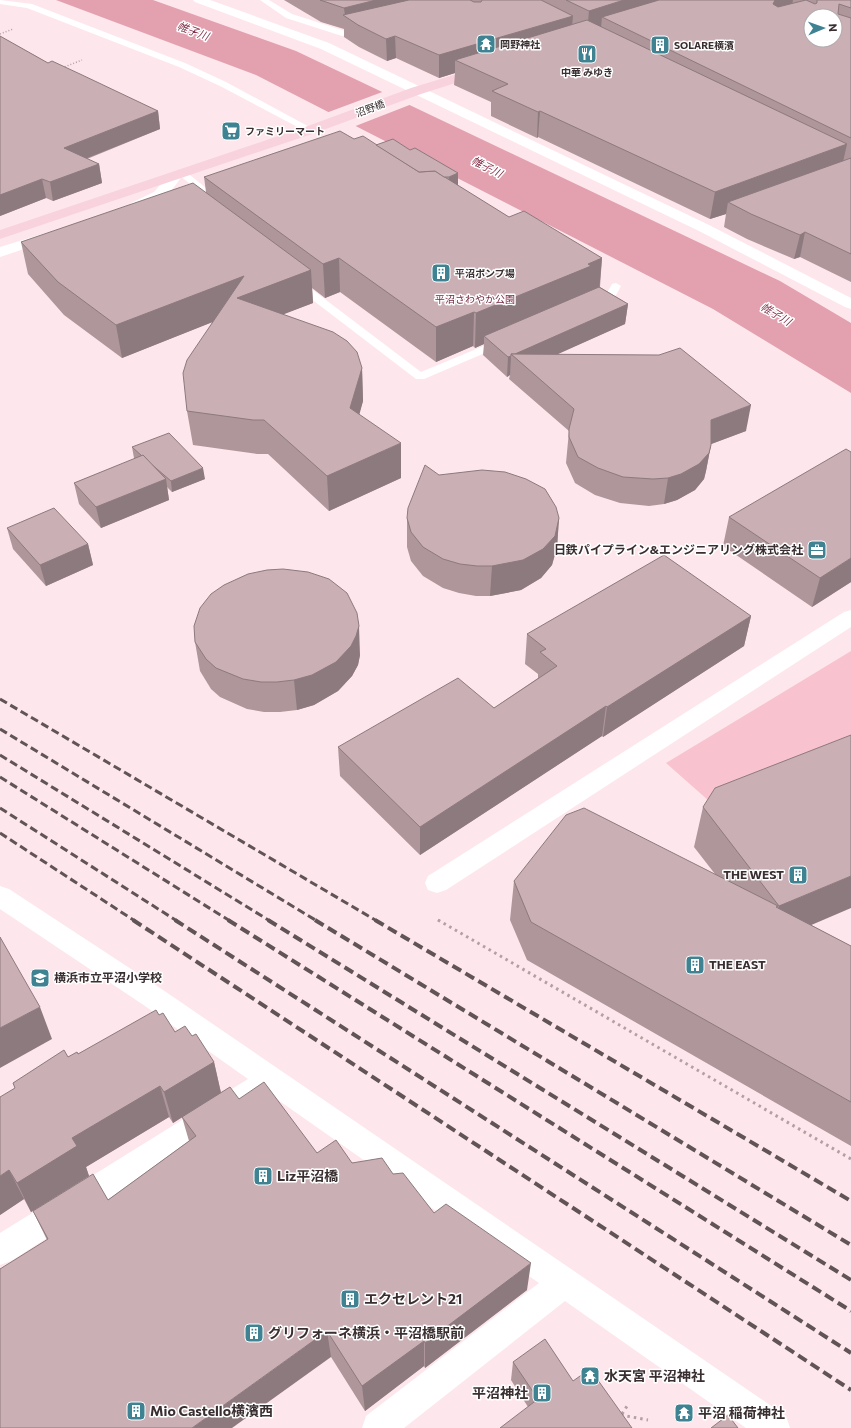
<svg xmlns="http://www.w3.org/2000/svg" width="851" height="1428" font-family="Commissioner,'Noto Sans JP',sans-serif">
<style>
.green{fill:#f8c3cf}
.water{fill:#e3a0af}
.pier{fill:#fee7ec}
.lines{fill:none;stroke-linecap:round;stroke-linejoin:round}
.path-far2{stroke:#b3a0a4;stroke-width:1.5;stroke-dasharray:1 2;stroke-linecap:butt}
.path-far1{stroke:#b3a0a4;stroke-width:2.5;stroke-dasharray:2 3;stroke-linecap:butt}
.path{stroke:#b3a0a4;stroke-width:3;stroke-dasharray:2.5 4;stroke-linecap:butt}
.lane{fill:#fff;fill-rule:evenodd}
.street{fill:#fff;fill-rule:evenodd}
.secondary{fill:#f8d3de;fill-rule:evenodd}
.rail-far1{stroke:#615456;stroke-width:3;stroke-dasharray:8 4;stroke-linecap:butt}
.rail{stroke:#615456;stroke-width:4;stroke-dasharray:10 5;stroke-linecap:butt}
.wall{fill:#ae969b}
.shaded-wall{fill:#8d7a7e}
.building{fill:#caafb4;stroke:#8d7a7e;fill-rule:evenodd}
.labels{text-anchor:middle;stroke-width:3;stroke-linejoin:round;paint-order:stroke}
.far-poi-label{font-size:10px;font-weight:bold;fill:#392e30;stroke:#fff;text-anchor:start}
.far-street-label{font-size:10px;fill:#392e30;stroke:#fff}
.far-park-label{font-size:10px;fill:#73253e;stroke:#fff}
.far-water-label{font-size:11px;font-style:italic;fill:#83334b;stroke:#fff}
.poi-label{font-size:12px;font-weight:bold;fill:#392e30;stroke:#fff;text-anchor:end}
.near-poi-label{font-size:14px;font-weight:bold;fill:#392e30;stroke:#fff;text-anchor:start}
</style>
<rect width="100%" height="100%" fill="#fee7ec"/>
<polygon class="green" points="851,651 851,758 718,809 666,763"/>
<polygon class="water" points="56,0 153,0 296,51 780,281 851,323 851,393 713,309 256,75"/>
<polygon class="pier" points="385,91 412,104 353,127 326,113"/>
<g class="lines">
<g class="path-far2">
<polyline points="0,34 13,29"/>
<polyline points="62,68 82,60"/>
</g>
<polyline class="path-far1" points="438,920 440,921"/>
<g class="path">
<polyline points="438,920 851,1159"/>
<polyline points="622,1414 629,1403"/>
<polyline points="621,1415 648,1420"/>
</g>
<g class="lane">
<polygon points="0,0 32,4 185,63 226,82 315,130 313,132 307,132 220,86 179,67 27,8 0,4"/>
<polygon points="260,0 269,0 292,14 345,31 362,28 366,30 362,32 342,36 286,18"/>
<polygon points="182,170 185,171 216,196 218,198 216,200 210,200 179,175 177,173 179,171"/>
<polygon points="297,280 301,281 421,372 498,340 506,340 508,342 506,344 424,379 416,379 293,285 292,283"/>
<polygon points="616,283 621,286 615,297 598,304 590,304 589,302 590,300 607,293 612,284"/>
</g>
<g class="street">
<polygon points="193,0 210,0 329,43 709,225 851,298 851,309 845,307 699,231 321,49 195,2"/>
<path d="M175 172 180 173 182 176C172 192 152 214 131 209L129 206 131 203 154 192 170 173Z"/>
<polygon points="49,232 54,233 56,236 54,239 0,257 0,247"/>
<polygon points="851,610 851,627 446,890 437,893 428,890 425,883 428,876 844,612"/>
<polygon points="0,886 9,889 163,990 786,1416 790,1428 746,1428 565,1301 404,1428 362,1428 366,1416 539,1283 271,1095 11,1261 0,1265 0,1233 248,1079 145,1006 0,909"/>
</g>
<polygon class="secondary" points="483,66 487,67 489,70 487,73 421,94 315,133 0,239 0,230 305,127 411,88"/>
<g class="rail-far1">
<polyline points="0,699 377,921"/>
<polyline points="0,729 317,921"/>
<polyline points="0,755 270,921"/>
<polyline points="0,777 230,921"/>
<polyline points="0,808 177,921"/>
<polyline points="0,833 135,921"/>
</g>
<g class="rail">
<polyline points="133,920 851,1390"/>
<polyline points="175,920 851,1353"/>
<polyline points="228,920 851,1311"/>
<polyline points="268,920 851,1280"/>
<polyline points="315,920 851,1245"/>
<polyline points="375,920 851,1201"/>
</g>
</g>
<g class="wall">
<polygon points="284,0 851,0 851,282 800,257 794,259 747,239 724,227 726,214 710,219 538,137 537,138 491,116 491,102 454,85 455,73 439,78 396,58 387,61 359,47 344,37 344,29 321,22"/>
<polygon points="0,36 48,63 158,111 160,129 87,159 99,164 102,183 53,201 46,198 0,216"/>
<polygon points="354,139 376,145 410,150 458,173 458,186 509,217 602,258 600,287 628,304 625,324 557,354 746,431 711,444 706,471 704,479 695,490 677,500 664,504 649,506 620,503 595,495 575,483 566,463 569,431 509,379 510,375 507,377 483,355 484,344 475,348 473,346 436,362 340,292 325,298 312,288 313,303 283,314 362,368 363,401 359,414 401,478 329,511 268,454 257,454 193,445 187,411 212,322 122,358 64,315 28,274 21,242 206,192 204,177"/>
<polygon points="132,447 205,479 172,492 167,487 169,500 101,528 79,504 74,483 135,459 134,458"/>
<polygon points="439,475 559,518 557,547 552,565 541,578 521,590 490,596 476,596 459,593 443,588 423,576 411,561 407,547 407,518"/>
<polygon points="729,517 851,582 812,607 723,546"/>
<polygon points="7,528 88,544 93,565 46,586 13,549"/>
<polygon points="751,616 744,646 603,737 602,736 420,855 340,776 338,747 494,708 538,678 538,674 525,664 527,634"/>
<polygon points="195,642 360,655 358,665 352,676 338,691 314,705 297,710 280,712 264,712 247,709 220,697 211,689 200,671"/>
<polygon points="703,807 811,925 851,946 851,1146 527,960 510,920 514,881 715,874 694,847"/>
<polygon points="159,1015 175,1032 192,1036 214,1062 221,1093 239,1099 317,1153 393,1174 434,1213 527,1290 425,1368 424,1366 365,1411 331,1357 47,1240 33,1211 108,1200 189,1141 182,1117 173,1123 169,1117 86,1167 89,1176 31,1212 24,1199 0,1215 15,1088 13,1083 68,1057 78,1054"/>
<polygon points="513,1362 573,1381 528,1407 511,1380"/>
</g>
<g class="shaded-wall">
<polygon points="376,0 441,0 441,5 358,26 358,25 345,16 344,8"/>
<polygon points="624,0 693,0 602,17 601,28 587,32 589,11"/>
<polygon points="775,0 793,0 790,16 773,4"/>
<polygon points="573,16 571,38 455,60 455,73 439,78 439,55"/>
<polygon points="395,36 396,58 387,61 386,39"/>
<polygon points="158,111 160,129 67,166 64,148"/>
<polygon points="540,111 538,137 537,138 538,112"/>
<polygon points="847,144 841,171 728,202 726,214 710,219 715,192"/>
<polygon points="99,164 102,183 53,201 50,182"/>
<polygon points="458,173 458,192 448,196 449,177"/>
<polygon points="42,179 46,198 0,216 0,195"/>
<polygon points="805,232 800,257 794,259 800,235"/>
<polygon points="339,258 340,292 325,298 323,264"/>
<polygon points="602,258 599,292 484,336 484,344 475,348 476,313"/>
<polygon points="311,270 313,303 240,331 238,312 122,358 116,325 244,276"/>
<polygon points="628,304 625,324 527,368 512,355"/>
<polygon points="474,312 473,346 436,362 436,327"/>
<polygon points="511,356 510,375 507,377 508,357"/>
<polygon points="362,368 363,401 352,442 350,408"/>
<polygon points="751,405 746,431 706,446 711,420"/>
<polygon points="401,443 401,478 329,511 327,476"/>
<polygon points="711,445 706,471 704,479 695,490 677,500 664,504 668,478"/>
<polygon points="203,468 205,479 172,492 171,481"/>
<polygon points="166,479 169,500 101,528 96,507"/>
<polygon points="559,518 557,547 552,565 541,578 521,590 490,596 492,566"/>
<polygon points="88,544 93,565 46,586 40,565"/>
<polygon points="851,558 851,582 812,607 820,578"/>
<polygon points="751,616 744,646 603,737 607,707"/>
<polygon points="359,626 360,655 358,665 352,676 338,691 314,705 297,710 294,680"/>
<polygon points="606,706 602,736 420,855 420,827"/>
<polygon points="851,876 851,908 767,944 779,906"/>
<polygon points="40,1007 52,1039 0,1068 0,1028"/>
<polygon points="214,1062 221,1093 173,1123 164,1092"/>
<polygon points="160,1086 169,1117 86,1167 89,1176 31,1212 17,1183 72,1138"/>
<polygon points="9,1170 24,1199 0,1215 0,1176"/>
<polygon points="531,1263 527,1290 425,1368 425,1343"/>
<polygon points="327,1331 331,1357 232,1428 192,1428"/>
<polygon points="424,1341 424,1366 365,1411 362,1386"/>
</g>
<g class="building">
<polygon points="320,0 376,0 344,8"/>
<polygon points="409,0 470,0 474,2 481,2 482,0 541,0 573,16 439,55 395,36 386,39 358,25 343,15"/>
<polygon points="566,0 624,0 589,11"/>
<path d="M659 0H775L773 4 778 7 806 0 815 4 817 3V0H851V8L839 4 838 14 851 18V138L602 17ZM811 16H835V40H811Z"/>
<polygon points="587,20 847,144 715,192 540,111 538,112 492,91 508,84 455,60"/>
<polygon points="0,36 48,63 52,61 80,74 158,111 64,148 99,164 50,182 42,179 0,195"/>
<polygon points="340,131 354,139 363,136 419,172 435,171 509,217 524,211 602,258 588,264 591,266 476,313 474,312 436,327 339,258 323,264 204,177"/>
<polygon points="393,139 410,150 415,148 458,173 449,177 444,177 435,171 419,172 376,145"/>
<polygon points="851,158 851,254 805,232 800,235 751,214 728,202"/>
<polygon points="193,183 311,270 237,298 333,332 347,341 357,352 362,368 350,408 401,443 327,476 264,420 253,420 187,411 183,373 187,360 244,276 116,325 58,282 21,242"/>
<polygon points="599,287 628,304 515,354 511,354 511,356 508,357 484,336"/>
<polygon points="680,348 751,405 711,420 711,445 709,453 699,464 681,474 668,478 653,479 623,477 598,468 578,457 569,437 569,429 574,409 511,354 659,355"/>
<polygon points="169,433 203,468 171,481 150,463 143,455 142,456 132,447"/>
<polygon points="846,449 851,452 851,558 820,578 729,517"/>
<polygon points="143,455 166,479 96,507 74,483"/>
<polygon points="425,465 439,475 482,470 505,472 526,479 545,489 556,507 559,518 555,536 543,549 523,560 492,566 477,566 460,564 443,559 423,547 411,532 407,518 408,508"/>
<polygon points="54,508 88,544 40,565 7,528"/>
<polygon points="664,555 751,616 607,707 606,706 420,827 338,747 458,678 494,708 557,666 540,652 546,649 527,634"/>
<polygon points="283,569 308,572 329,579 347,593 357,613 359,626 356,636 351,646 336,662 312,675 294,680 277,682 261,682 243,679 216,668 206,659 195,642 194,626 200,608 211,594 224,585 248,574 267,570"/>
<polygon points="851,735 851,876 779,906 703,807 715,788"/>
<polygon points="584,808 778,906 776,907 851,946 851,1102 531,922 514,881 566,815"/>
<polygon points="0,937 40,1007 0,1028"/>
<polygon points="156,1010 159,1015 163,1013 175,1032 185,1026 192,1036 196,1034 214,1062 164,1092 160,1086 72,1138 77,1146 17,1183 9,1170 0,1176 0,1097 15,1088 13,1083 64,1050 68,1057 77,1052 78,1054"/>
<polygon points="264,1082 317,1153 336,1140 352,1163 382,1158 393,1174 403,1173 434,1213 446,1204 531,1263 425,1343 424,1341 362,1386 327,1331 192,1428 0,1428 0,1269 48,1239 33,1211 93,1174 108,1200 196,1136 182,1117 230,1087 239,1099"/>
<polygon points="545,1339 573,1381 590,1369 632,1428 500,1428 538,1399 513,1362"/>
<polygon points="728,1415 738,1428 711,1428"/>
</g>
<defs>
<g id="temple-square" transform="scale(1)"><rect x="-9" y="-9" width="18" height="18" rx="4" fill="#3f8392" stroke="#fff"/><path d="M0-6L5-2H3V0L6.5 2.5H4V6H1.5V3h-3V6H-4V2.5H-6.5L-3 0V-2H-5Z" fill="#fff"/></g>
<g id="building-square" transform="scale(1)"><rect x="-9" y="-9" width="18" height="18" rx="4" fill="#3f8392" stroke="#fff"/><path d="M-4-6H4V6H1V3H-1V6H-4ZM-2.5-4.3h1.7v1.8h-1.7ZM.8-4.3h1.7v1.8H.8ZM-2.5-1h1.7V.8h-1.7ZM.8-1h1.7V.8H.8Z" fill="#fff"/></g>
<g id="restaurant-square" transform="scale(1)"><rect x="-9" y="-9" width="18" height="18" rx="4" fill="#3f8392" stroke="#fff"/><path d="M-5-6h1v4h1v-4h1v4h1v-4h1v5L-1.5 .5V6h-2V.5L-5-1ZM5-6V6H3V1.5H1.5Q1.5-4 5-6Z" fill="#fff"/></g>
<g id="supermarket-square" transform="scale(1)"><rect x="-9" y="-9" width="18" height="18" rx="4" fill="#3f8392" stroke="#fff"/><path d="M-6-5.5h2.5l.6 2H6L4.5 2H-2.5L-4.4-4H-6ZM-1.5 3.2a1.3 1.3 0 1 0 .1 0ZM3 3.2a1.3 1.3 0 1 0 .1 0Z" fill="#fff"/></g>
<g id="office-square" transform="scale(1)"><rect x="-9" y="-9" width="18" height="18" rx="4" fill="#3f8392" stroke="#fff"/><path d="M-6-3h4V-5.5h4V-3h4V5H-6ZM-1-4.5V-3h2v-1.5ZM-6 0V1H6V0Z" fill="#fff"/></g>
<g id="school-square" transform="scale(1)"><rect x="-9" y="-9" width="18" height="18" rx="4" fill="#3f8392" stroke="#fff"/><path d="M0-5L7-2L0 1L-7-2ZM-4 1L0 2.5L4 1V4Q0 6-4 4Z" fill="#fff"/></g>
</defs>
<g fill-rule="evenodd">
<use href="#temple-square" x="486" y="44"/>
<use href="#building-square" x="660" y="45"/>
<use href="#restaurant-square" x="587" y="54"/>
<use href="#supermarket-square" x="231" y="131"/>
<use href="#building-square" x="441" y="273"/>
<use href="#office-square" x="817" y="550"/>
<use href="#building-square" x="798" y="875"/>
<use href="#building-square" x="695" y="965"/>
<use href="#school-square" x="40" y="978"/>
<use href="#building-square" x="263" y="1176"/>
<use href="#building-square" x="350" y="1299"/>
<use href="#building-square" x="254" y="1333"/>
<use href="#temple-square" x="590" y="1376"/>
<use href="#building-square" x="542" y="1393"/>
<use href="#building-square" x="136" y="1411"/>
<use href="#temple-square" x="684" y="1413"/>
</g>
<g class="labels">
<g class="far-poi-label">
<text x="500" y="48">岡野神社</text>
<text x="674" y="49">SOLARE横濱</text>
<text x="587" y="76" text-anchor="middle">中華 みゆき</text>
<text x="245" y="135">ファミリーマート</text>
<text x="455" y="277">平沼ポンプ場</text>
</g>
<g class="far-street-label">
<text transform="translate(370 108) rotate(-20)" y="4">沼野橋</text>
</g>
<g class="far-park-label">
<text x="475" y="303">平沼さわやか公園</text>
</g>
<g class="far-water-label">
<text transform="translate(193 31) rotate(20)" y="4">帷子川</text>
<text transform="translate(487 167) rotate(27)" y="4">帷子川</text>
<text transform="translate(776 314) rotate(31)" y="4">帷子川</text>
</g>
<g class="poi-label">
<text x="803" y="554">日鉄パイプライン&amp;エンジニアリング株式会社</text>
<text x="784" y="879">THE WEST</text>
<text x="709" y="969" text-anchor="start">THE EAST</text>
<text x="54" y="982" text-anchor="start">横浜市立平沼小学校</text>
</g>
<g class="near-poi-label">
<text x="277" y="1181">Liz平沼橋</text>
<text x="364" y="1304">エクセレント21</text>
<text x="268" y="1338">グリフォーネ横浜・平沼橋駅前</text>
<text x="604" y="1381">水天宮 平沼神社</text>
<text x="528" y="1398" text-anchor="end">平沼神社</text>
<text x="150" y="1416">Mio Castello横濱西</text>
<text x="698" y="1418">平沼 稲荷神社</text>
</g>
</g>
<g transform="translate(823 28) rotate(88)"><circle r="19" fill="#ffffff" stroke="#b0abac"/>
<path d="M0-3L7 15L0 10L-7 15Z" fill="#3f8392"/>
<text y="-6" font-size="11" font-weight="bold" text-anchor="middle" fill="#392e30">N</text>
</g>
</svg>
